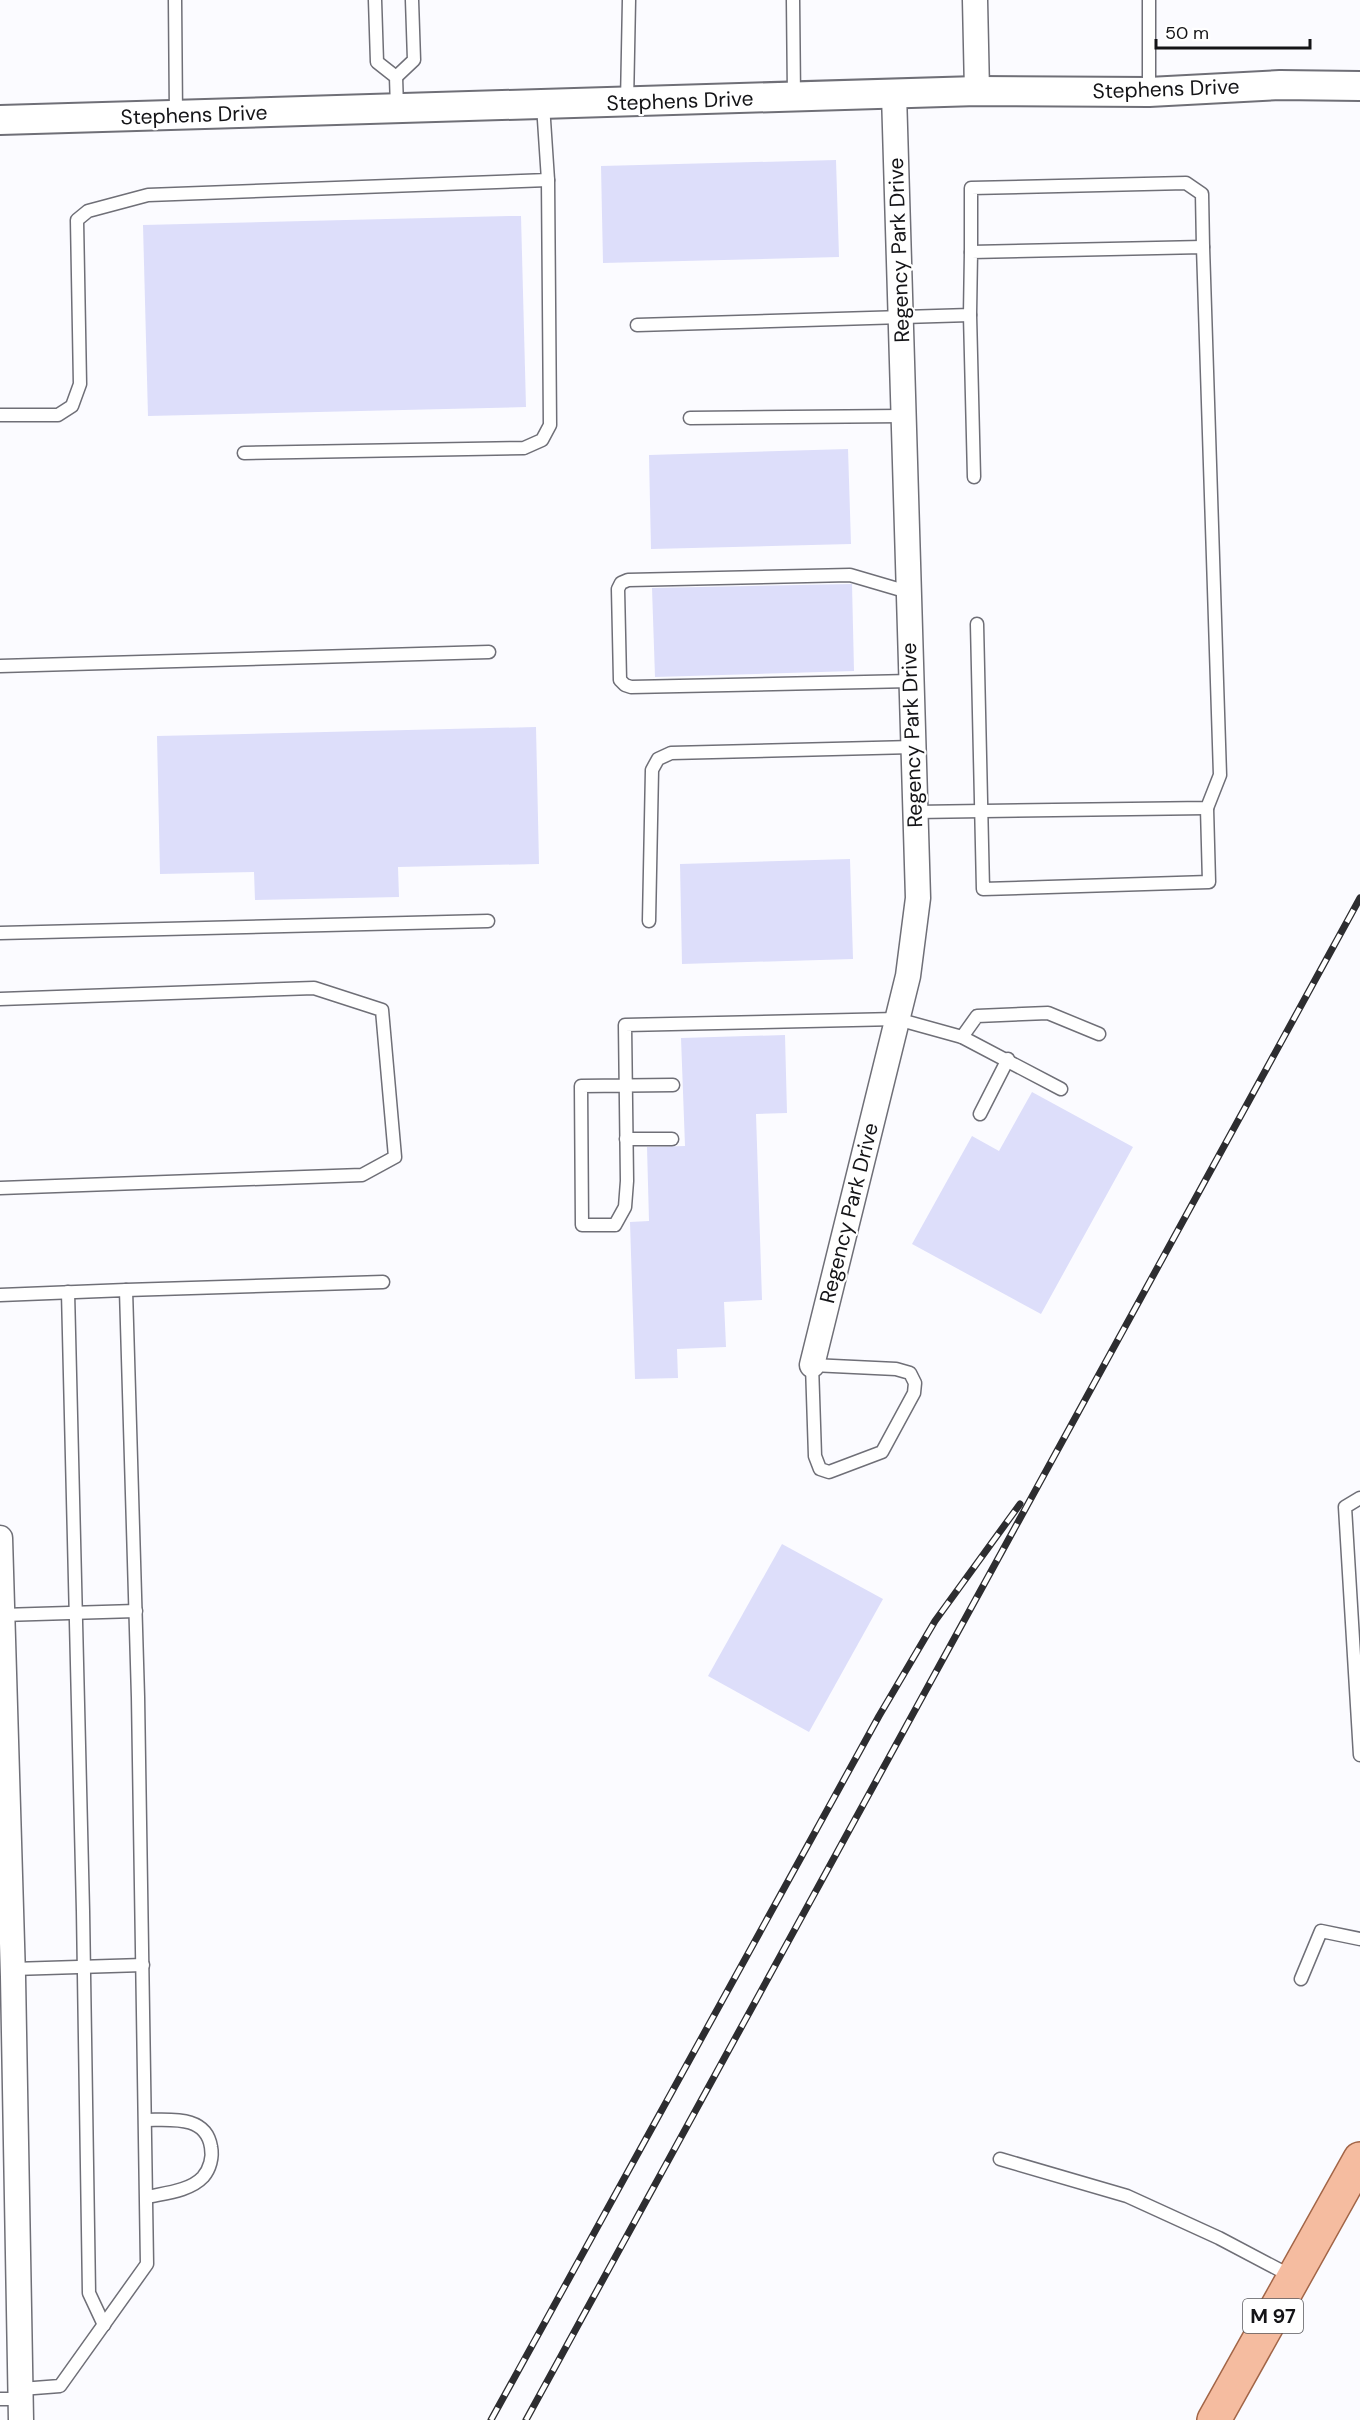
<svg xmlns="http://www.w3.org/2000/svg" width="1360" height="2420" font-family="'DM Sans',sans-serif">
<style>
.building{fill:#dddefa}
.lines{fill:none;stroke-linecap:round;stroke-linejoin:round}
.service-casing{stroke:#6f6f77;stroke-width:15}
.minor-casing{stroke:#6f6f77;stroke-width:27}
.tertiary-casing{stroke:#6f6f77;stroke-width:32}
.primary-casing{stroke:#a26547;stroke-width:36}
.service{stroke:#fff;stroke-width:12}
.minor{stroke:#fff;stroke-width:24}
.tertiary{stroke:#fff;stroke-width:28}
.primary{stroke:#f5bca0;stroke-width:33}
.rail-casing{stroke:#2d2d30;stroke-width:7}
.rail{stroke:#fff;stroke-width:4.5;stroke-dasharray:14;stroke-linecap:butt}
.labels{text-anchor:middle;stroke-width:4.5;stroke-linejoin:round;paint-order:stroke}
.shield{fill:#fff;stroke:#5a5a5d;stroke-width:1.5}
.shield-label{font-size:20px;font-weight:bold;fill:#141417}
.street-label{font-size:21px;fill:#141417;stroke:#fff}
</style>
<rect width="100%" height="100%" fill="#fbfbff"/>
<g class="building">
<polygon points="836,160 839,257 603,263 601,166"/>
<polygon points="509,216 521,216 526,407 148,416 143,225"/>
<polygon points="848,449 851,544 651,549 649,455"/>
<polygon points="852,584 854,671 655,677 652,588"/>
<polygon points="536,727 539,864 398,867 399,897 255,900 254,872 160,874 157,736"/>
<polygon points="850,859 853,959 682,964 680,864"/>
<polygon points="785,1035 787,1113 756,1114 762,1300 724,1302 726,1347 677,1349 678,1378 635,1379 630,1222 649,1221 647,1147 685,1146 681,1038"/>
<polygon points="1032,1092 1133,1147 1041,1314 912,1244 972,1136 999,1151"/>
<polygon points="782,1544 883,1599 809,1732 708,1676"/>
</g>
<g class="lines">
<g class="service-casing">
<g id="service">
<polyline points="175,0 176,115"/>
<polyline points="375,0 377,62 396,77 397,108"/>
<polyline points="793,0 794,96"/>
<polyline points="1149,0 1149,92"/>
<polyline points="396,77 414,60 412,0"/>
<polyline points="627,103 629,0"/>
<polyline points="971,252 971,188 1186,183 1202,194 1203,247"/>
<polyline points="970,315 974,477"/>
<polyline points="637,325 970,315 971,252 1203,247 1220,775 1207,808 915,812"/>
<polyline points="0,415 58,415 72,406 80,384 77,220 88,211 148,195 548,180 543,105"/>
<polyline points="690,418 903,416"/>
<polyline points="244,453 524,448 542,440 550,425 548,180"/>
<polyline points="908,592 850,575 628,580 621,583 618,589 620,680 625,685 631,687 911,681"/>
<polyline points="977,624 983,889 1209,882 1207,808"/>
<polyline points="0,666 489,652"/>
<polyline points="649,921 652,770 658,759 671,753 913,747"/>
<polyline points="0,933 488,921"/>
<polyline points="0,999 314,988 382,1010 395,1157 362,1175 0,1188"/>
<polyline points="962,1037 977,1016 1048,1013 1099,1034"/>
<polyline points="673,1085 581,1086 582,1225 615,1225 625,1207 627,1181 625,1025 897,1019 962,1037 1061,1089"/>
<polyline points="980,1114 1008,1059"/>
<polyline points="626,1139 672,1139"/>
<polyline points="126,1290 383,1282"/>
<polyline points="68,1292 83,1911 89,2293 104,2325"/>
<polyline points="0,1295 126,1290 138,1697 147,2264 60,2386 21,2389"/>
<polygon points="812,1365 896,1369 910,1373 915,1383 914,1393 882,1452 829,1472 820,1469 815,1456"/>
<polyline points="1360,1498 1345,1507 1360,1755"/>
<polyline points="2,1615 136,1611"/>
<polyline points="13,1969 143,1965"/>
<polyline points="1301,1979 1321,1931 1360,1939"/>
<path d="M146 2120C171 2120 206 2115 211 2147 213 2157 210 2169 203 2177 190 2191 165 2193 147 2197"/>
<polyline points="1000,2159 1127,2196 1219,2238 1293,2277"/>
<polyline points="0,2399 21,2399"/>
</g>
</g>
<g class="minor-casing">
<g id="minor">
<polyline points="975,0 977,91"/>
<polyline points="812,1365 908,976 918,898 894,94"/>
<polyline points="0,1538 13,1977 21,2420"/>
</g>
</g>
<g class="tertiary-casing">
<polyline id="tertiary" points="0,120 977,91 1149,92 1280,85 1360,86"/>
</g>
<g class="primary-casing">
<polyline id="primary" points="1214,2420 1360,2159"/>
</g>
<use href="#service" class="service"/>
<use href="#minor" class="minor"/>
<use href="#tertiary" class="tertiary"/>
<use href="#primary" class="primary"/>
<g class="rail-casing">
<g id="rail">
<polyline points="491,2420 879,1716 935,1621 1020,1504"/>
<polyline points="526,2420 1360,898"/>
</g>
</g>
<use href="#rail" class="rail"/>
</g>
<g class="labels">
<rect class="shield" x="1243" y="2299" width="60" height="34" rx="4.5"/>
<g class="shield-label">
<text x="1273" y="2323">M 97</text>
</g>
<g class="street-label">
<text transform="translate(1166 89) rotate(-2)" y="7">Stephens Drive</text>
<text transform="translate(680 101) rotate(-2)" y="7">Stephens Drive</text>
<text transform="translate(194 115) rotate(-2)" y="7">Stephens Drive</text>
<text transform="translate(899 250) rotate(-92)" y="7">Regency Park Drive</text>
<text transform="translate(912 735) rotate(-92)" y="7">Regency Park Drive</text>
<text transform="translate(849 1213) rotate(-76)" y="7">Regency Park Drive</text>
</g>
</g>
<path d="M1156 39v9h154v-9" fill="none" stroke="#141417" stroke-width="3"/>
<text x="1165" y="39" font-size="18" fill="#141417" stroke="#ffffff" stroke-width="4.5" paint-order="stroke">50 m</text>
</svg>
